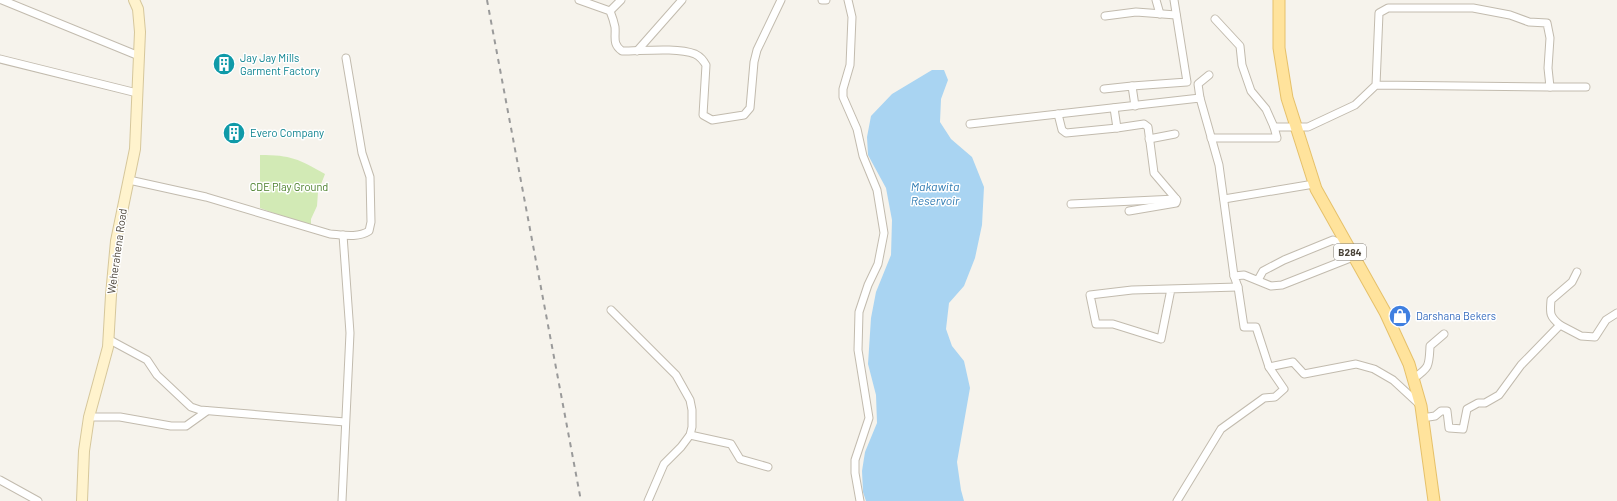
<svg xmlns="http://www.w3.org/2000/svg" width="1617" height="501" font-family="Barlow,sans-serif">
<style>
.green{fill:#d2eab5}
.water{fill:#a9d4f2}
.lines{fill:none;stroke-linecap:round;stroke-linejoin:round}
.street-casing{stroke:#c2bbae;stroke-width:9}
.secondary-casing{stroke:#d6c79b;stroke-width:12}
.primary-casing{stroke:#e6c16a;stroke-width:13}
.street{stroke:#fff;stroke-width:7}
.secondary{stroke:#fff3cd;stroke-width:10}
.primary{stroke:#ffe39c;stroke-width:11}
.rail{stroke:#9a9a9a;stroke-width:2;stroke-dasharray:5 5;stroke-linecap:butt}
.labels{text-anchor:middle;stroke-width:3;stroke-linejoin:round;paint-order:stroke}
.shield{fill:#fff;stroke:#817c74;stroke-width:1}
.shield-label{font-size:10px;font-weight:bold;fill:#4b4439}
.culture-label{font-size:11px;fill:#0d838f;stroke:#fff;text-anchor:start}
.park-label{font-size:11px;fill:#4a7f2a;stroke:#fff}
.street-label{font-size:11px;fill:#4b4439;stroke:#fff}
.shop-label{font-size:11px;fill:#366cbe;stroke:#fff;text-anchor:start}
.water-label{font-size:12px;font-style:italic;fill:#2e7ab2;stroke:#fff}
</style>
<rect width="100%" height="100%" fill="#f6f3ec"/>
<path class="green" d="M260 155C291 155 299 159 325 174L318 192 317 206 311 219V227L260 208Z"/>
<polygon class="water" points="932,70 944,70 948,80 941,99 940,122 951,139 972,157 984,187 982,225 975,258 964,286 949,303 946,329 952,346 964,361 970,388 957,462 961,490 964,501 866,501 863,492 862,471 865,452 877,423 876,395 868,364 871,318 876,292 891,255 892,220 886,188 868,155 867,137 871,116 892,94"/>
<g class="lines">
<g class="street-casing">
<g id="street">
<polyline points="2,0 139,56"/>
<path d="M579 0 610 11C612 16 614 22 615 27 616 37 612 44 622 51 642 51 677 47 695 54 701 57 703 60 706 65L703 115 712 120 744 115 750 108 754 62 757 50 781 0"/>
<polyline points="822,0 826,0"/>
<polyline points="848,0 852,17 850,65 843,89 843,97 857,129 863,156 877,190 884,233 878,264 868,285 859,312 858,350 869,418 855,460 855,473 860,501"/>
<polyline points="1156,0 1160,14"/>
<polyline points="610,11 621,0"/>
<polyline points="1105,16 1136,12 1176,15"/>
<polyline points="1215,19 1240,46 1242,65 1251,91 1266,109 1274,127"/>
<polyline points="637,51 682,0"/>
<polyline points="0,59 137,93"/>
<polyline points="1132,86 1187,82 1174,0"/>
<polyline points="1550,87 1586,87"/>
<polyline points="1104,89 1132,86 1135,106"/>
<polyline points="1200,98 1198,84 1209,75"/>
<polyline points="1058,114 1062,130 1066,133 1117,128 1114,108"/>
<polyline points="970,124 1200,98 1219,165 1234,276"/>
<polyline points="1117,128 1144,124 1148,127 1154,173 1177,200 1176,203 1129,211"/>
<polyline points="1211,138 1277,138 1274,127 1308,127 1355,105 1376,85 1379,13 1388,8 1473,8 1510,15 1529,22 1547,23 1550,38 1548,68 1550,87 1376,85"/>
<polyline points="1149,139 1175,134"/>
<path d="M129 180 206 197 330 234C343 235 358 238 369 231L371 222 370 177 362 153 346 58"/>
<polyline points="1224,199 1314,184"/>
<polyline points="1071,204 1176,199"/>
<polyline points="1353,257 1282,285 1271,286 1244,275 1234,276 1238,287 1244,327 1256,327 1269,367 1293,362 1304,374 1356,364 1374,369 1393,380 1419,404"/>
<polyline points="1258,280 1263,271 1284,260 1333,240 1347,247"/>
<polyline points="1171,289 1161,339 1113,324 1096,324 1090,295 1132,290 1238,287"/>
<polyline points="611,310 676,375 690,400 692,410 692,427 690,435 681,447 664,464 648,501"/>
<path d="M1560 325C1549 316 1550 313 1551 300L1572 282 1577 272"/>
<polyline points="108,339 147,360 157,375 191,407 200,410 345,422"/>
<path d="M1413 379C1430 367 1429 366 1430 346L1444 334"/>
<polyline points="89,417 120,417 171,426 186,426 207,411"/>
<polyline points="1422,418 1435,416 1441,411 1447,411 1449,428 1463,429 1467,409 1478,403 1485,403 1499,395 1521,365 1560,325 1581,336 1595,337 1606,320 1617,313"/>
<polyline points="690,435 731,444 740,459 768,467"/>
<polyline points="0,480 38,501"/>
<polyline points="342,501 350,333 343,235"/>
<polyline points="1177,501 1221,429 1264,398 1275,397 1284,389 1269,367"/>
</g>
</g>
<g class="secondary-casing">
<polyline id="secondary" points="82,501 84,451 89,417 108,347 111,295 116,241 135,149 140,32 138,9 134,0"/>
</g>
<g class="primary-casing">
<polyline id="primary" points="1279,0 1279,48 1287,98 1316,189 1385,312 1409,364 1421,406 1434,501"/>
</g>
<use href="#street" class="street"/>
<use href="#secondary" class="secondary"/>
<use href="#primary" class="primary"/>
<polyline class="rail" points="487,0 581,501"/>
</g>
<defs>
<g id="building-disc" transform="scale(1.15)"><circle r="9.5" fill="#0f9aa8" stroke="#fff"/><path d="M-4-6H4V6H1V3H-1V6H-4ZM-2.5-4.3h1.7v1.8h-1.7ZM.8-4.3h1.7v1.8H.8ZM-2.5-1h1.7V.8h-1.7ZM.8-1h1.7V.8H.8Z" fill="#fff"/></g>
<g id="shop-disc" transform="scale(1.15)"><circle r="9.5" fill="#3f7fe0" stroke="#fff"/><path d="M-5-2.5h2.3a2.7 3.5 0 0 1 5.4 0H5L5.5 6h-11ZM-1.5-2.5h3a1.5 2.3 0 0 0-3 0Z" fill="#fff"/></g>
</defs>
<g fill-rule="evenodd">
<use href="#building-disc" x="224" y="64"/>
<use href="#building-disc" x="234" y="133"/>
<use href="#shop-disc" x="1400" y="316"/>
</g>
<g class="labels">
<rect class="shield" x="1334" y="244" width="32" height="16" rx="3"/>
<g class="shield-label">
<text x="1350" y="256">B284</text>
</g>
<g class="culture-label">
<text x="240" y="62">Jay Jay Mills<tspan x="240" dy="13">Garment Factory</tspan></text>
<text x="250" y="137">Evero Company</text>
</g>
<g class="park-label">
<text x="289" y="191">CDE Play Ground</text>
</g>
<g class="street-label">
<text transform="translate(117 251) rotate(-82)" y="4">Weherahena Road</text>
</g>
<g class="shop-label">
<text x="1416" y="320">Darshana Bekers</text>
</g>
<g class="water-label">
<text x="935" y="191">Makawita<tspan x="935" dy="14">Reservoir</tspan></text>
</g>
</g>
</svg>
